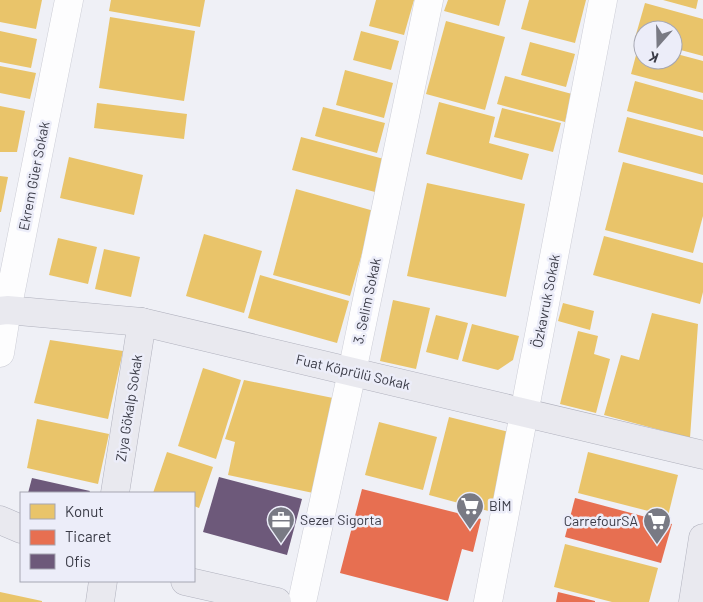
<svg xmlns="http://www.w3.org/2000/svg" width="703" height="602" font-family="Barlow,sans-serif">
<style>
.homes{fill:#e9c46a}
.shops{fill:#e76f51}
.offices{fill:#6d597a}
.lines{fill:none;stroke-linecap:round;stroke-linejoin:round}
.minor-casing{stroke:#cccdd6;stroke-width:29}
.major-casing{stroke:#b0b1bd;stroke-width:29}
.minor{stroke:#fdfdfe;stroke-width:28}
.major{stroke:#e9e9ef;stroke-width:28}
.labels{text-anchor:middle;stroke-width:5;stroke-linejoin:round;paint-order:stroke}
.street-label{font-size:14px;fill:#3a3b47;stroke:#ecedf9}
.poi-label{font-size:14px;fill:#3a3b47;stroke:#ecedf9;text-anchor:start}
</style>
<rect width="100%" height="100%" fill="#eff0f6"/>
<g class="homes">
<polygon points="0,0 42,0 36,29 0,22"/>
<polygon points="111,0 205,0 200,27 109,11"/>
<polygon points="376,0 414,0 404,35 369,26"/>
<polygon points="448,0 506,0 499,26 444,11"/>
<polygon points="529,0 586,0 575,43 521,29"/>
<polygon points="663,0 698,0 696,9"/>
<polygon points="645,3 703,19 703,56 673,48 673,30 643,30 643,40 635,38"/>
<polygon points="110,17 195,31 184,101 99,88"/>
<polygon points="446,21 505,37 485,110 426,94"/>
<polygon points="0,31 37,39 31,68 0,62"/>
<polygon points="361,31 399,41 391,70 353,60"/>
<polygon points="530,42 575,54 566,87 521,75"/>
<polygon points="639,44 643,45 643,60 673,60 673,53 703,61 703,93 631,74"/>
<polygon points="0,66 36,73 30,99 0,93"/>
<polygon points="345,70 393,83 384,118 336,105"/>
<polygon points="505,76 572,94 565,122 497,104"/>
<polygon points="635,81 703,100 703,131 627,111"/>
<polygon points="439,102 495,117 489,143 529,154 522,180 426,154"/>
<polygon points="97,103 187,114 184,139 94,128"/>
<polygon points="0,106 25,111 17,152 0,152"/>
<polygon points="323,107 385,123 377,153 315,136"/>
<polygon points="502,108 561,123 553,152 494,137"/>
<polygon points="627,117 703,137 703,175 618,152"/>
<polygon points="301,137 384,159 375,192 292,170"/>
<polygon points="69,157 143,175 134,215 60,198"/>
<polygon points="623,162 703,183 703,216 693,253 605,230"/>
<polygon points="0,176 8,177 1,212 0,212"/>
<polygon points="427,183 525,204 506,297 407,276"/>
<polygon points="296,189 374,211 350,296 273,275"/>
<polygon points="204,234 262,251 244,313 186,296"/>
<polygon points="604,236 703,263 703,292 700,304 593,275"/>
<polygon points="58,238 97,247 88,284 49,275"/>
<polygon points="104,249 140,257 131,297 95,289"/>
<polygon points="260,275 349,301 337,343 248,318"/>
<polygon points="393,300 430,308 416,369 380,361"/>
<polygon points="563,303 594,311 590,330 558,321"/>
<polygon points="652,313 698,324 690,438 604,415 621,355 639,360"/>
<polygon points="436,315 468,323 458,360 426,352"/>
<polygon points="472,324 519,336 513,360 498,370 462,361"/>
<polygon points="578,331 598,336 594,354 610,359 596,413 560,404"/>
<polygon points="50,340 123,351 108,419 34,403"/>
<polygon points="203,368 241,380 216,459 178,446"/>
<polygon points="244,380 338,399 318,494 228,475 235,442 225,439"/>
<polygon points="449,417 513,433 492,512 429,495"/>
<polygon points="37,419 109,434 98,484 27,468"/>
<polygon points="379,422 437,437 423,490 365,475"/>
<polygon points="167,452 213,467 199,508 194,506 194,493 153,493"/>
<polygon points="588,452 678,475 668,516 578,493"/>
<polygon points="565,544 658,568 649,602 612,602 554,587"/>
<polygon points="0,592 42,601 42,602 0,602"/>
</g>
<g class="shops">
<polygon points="362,489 481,519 473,552 462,549 448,601 340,573"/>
<polygon points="575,498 672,524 661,563 565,537"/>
<polygon points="558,592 595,601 595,602 556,602"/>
</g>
<g class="offices">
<polygon points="219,477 302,499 287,555 203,532"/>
<polygon points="32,478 90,491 89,493 28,493"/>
</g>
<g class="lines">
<g class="minor-casing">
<g id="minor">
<polyline points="0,353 7,310 69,0"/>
<polyline points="302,602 352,372 429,0"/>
<polyline points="488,602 603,0"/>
</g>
</g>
<g class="major-casing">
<g id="major">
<polyline points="0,311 7,310 142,322 703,455"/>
<polyline points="115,493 142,322"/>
<polyline points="0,520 21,529"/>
<polyline points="185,581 277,602"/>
<polyline points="100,602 103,581"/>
<polyline points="693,602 703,538"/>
</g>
</g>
<use href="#minor" class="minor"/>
<use href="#major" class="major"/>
</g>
<defs>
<g id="supermarket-pin" transform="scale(1.4375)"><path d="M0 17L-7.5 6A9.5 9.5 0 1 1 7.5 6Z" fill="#797a84" stroke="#ecedf9"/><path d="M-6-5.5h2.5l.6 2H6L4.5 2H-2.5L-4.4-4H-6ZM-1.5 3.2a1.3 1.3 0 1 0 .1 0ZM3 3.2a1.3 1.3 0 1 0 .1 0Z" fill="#fff"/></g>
<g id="office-pin" transform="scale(1.4375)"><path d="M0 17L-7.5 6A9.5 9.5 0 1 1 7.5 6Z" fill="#797a84" stroke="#ecedf9"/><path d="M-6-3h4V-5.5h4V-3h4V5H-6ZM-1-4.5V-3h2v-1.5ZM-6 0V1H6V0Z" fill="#fff"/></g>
</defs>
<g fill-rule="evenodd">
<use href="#supermarket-pin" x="470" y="506"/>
<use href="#office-pin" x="281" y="520"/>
<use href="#supermarket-pin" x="657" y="521"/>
</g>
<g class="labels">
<g class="street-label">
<text transform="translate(34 176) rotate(-79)" y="5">Ekrem Güer Sokak</text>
<text transform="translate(367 301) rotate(-78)" y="5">3. Selim Sokak</text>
<text transform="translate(546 301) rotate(-79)" y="5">Özkavruk Sokak</text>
<text transform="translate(353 372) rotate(13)" y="5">Fuat Köprülü Sokak</text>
<text transform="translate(129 408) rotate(-81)" y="5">Ziya Gökalp Sokak</text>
</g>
<g class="poi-label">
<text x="489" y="511">BİM</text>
<text x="300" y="525">Sezer Sigorta</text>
<text x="638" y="526" text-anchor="end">CarrefourSA</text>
</g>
</g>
<rect x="20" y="492" width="175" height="90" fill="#ecedf9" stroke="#a5a6b2"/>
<rect x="30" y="504" width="25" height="15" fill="#e9c46a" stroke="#a5a6b2"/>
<text x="65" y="517" font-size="15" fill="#3a3b47">Konut</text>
<rect x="30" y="530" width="25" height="15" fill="#e76f51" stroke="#a5a6b2"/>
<text x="65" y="542" font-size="15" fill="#3a3b47">Ticaret</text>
<rect x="30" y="554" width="25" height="15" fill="#6d597a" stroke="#a5a6b2"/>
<text x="65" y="567" font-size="15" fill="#3a3b47">Ofis</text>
<g transform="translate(658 45) rotate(200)"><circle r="24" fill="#ecedf9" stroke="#a5a6b2"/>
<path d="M0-4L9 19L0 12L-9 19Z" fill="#797a84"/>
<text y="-8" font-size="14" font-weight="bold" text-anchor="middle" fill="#3a3b47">K</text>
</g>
</svg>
